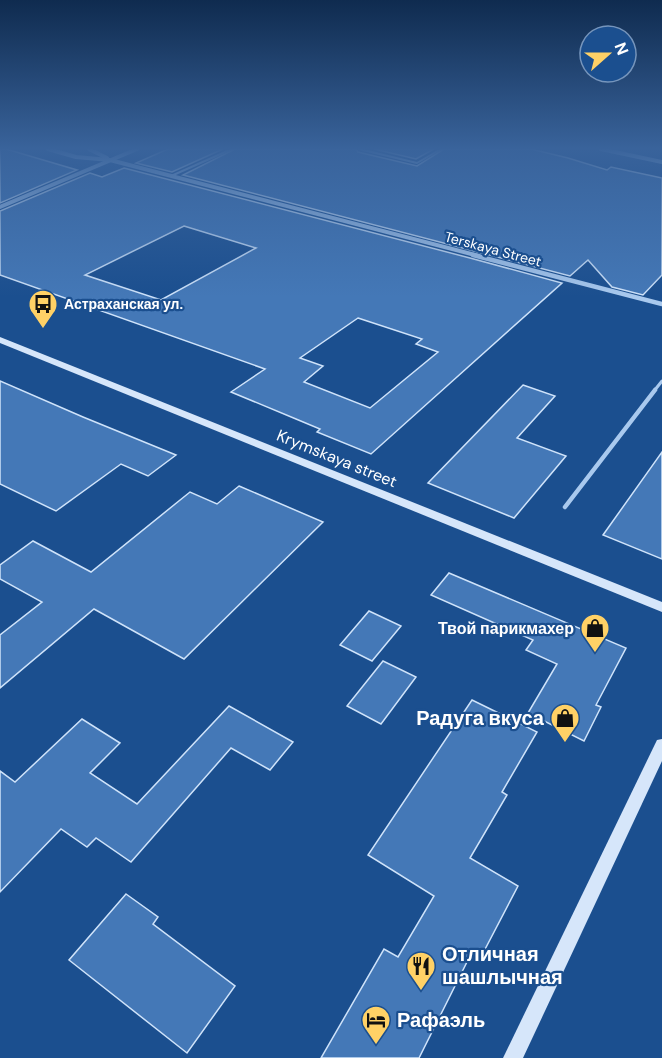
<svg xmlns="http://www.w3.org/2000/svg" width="662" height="1058" font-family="'DM Sans',sans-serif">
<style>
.building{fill:#4478b7;stroke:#cfe3fa;stroke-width:1.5;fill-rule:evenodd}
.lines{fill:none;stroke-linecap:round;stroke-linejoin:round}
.lane-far2{stroke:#a9c9ee;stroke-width:2}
.lane-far1{stroke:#a9c9ee;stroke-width:3}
.lane{stroke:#a9c9ee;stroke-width:4.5}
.street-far1{stroke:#a9c9ee;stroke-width:4}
.street{stroke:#a9c9ee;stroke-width:4.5}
.secondary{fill:#d6e6fa;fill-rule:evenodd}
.labels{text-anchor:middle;stroke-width:4.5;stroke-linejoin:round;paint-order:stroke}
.far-street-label{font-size:14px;fill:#fff;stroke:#1b4f8f}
.far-poi-label{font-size:14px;font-weight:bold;fill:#fff;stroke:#1b4f8f;text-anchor:start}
.street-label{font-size:16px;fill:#fff;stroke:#1b4f8f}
.poi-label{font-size:16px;font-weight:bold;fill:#fff;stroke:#1b4f8f;text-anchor:end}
.near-poi-label{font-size:20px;font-weight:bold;fill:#fff;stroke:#1b4f8f;text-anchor:start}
</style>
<rect width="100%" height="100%" fill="#1b4f8f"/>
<g class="building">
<polygon points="0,149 6,149 77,170 0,203"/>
<polygon points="168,149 223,149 172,172 136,163"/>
<polygon points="235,149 356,149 358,152 417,166 444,149 531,149 568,158 607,170 611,167 662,178 662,275 643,295 612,287 588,260 570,276 183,175"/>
<polygon points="374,149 434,149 416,159"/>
<path d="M124 168 470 258 562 283 371 454 317 432 320 429 296 419 231 392 265 369 0 275V211L90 173 102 177ZM184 226 256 248 161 300 85 275ZM358 318 422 339 416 344 438 352 370 408 304 382 323 366 300 358Z"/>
<polygon points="0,381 83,417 176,455 148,476 121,464 56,511 0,484"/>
<polygon points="523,385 555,396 517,438 566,456 514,518 428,483"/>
<polygon points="662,452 662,559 603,535"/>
<polygon points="239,486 323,522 184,659 94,609 0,688 0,635 42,602 0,579 0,565 33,541 91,572 190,492 217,504"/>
<polygon points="449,573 626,648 596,705 601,707 584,741 528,713 557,664 526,650 533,640 431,595"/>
<polygon points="369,611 401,626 372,661 340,645"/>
<polygon points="383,661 416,677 381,724 347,706"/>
<polygon points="472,700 537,732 502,792 507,795 470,858 518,886 482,955 473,950 419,1058 321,1058 384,949 398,957 434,896 368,855"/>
<polygon points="229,706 293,742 270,770 231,748 131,862 96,838 87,847 61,829 0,892 0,771 15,782 82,719 120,743 90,773 137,804"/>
<polygon points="126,894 158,917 153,924 235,986 187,1053 69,960"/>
</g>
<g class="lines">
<g class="lane-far2">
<polyline points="359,149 417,163 441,149"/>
<polyline points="171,176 232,149"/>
</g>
<polyline class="lane-far1" points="654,391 662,381"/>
<polyline class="lane" points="565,507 655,390"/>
<g class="street-far1">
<polyline points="48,149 76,157 110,160 479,256"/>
<polyline points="89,149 107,158"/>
<polyline points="601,149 662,162"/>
<polyline points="0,207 137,149"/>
</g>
<polyline class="street" points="473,255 662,304"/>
<g class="secondary">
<polygon points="0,337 662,602 662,612 0,343"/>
<polygon points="662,739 662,761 523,1058 503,1058 657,740"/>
</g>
</g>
<linearGradient id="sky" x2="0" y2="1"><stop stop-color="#0f2b4f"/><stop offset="0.5" stop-color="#39639b"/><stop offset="1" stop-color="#39639b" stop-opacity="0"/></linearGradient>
<rect width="662" height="297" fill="url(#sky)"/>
<defs>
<g id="bus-pin" transform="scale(1.5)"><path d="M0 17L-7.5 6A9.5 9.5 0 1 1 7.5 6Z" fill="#ffd166" stroke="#1b4f8f"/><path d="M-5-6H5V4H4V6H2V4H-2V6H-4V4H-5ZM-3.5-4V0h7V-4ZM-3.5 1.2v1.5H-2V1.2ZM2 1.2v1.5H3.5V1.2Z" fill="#111"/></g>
<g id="shop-pin" transform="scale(1.5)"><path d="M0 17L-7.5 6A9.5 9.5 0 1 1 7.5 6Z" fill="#ffd166" stroke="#1b4f8f"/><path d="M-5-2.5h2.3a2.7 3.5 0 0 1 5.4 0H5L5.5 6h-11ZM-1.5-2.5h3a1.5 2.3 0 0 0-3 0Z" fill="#111"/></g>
<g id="restaurant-pin" transform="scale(1.5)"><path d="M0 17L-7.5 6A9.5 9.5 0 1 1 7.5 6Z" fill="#ffd166" stroke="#1b4f8f"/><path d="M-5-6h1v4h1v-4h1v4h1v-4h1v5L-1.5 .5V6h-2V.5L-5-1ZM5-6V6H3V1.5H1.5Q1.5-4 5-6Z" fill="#111"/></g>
<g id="hotel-pin" transform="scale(1.5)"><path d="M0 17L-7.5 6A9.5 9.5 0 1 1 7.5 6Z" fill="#ffd166" stroke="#1b4f8f"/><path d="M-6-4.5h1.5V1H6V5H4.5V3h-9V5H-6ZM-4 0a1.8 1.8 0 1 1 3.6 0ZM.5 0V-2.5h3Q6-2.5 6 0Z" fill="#111"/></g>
</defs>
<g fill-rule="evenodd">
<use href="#bus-pin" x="43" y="304"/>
<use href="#shop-pin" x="595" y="628"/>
<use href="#shop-pin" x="565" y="718"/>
<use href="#restaurant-pin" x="421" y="966"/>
<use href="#hotel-pin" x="376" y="1020"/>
</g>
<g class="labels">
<g class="far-street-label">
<text transform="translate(493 249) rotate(15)" y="5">Terskaya Street</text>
</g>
<g class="far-poi-label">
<text x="64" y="309">Астраханская ул.</text>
</g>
<g class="street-label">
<text transform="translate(337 458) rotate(22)" y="6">Krymskaya street</text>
</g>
<g class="poi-label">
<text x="574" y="634">Твой парикмахер</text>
</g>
<g class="near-poi-label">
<text x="544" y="725" text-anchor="end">Радуга вкуса</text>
<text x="442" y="961">Отличная<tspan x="442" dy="23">шашлычная</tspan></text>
<text x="397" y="1027">Рафаэль</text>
</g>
</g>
<g transform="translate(608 54) rotate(69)"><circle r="28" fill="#1b4f8f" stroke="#7695bc" stroke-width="1.5"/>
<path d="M0-4.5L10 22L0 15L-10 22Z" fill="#ffd166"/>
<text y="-9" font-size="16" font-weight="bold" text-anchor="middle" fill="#ffffff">N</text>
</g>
</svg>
